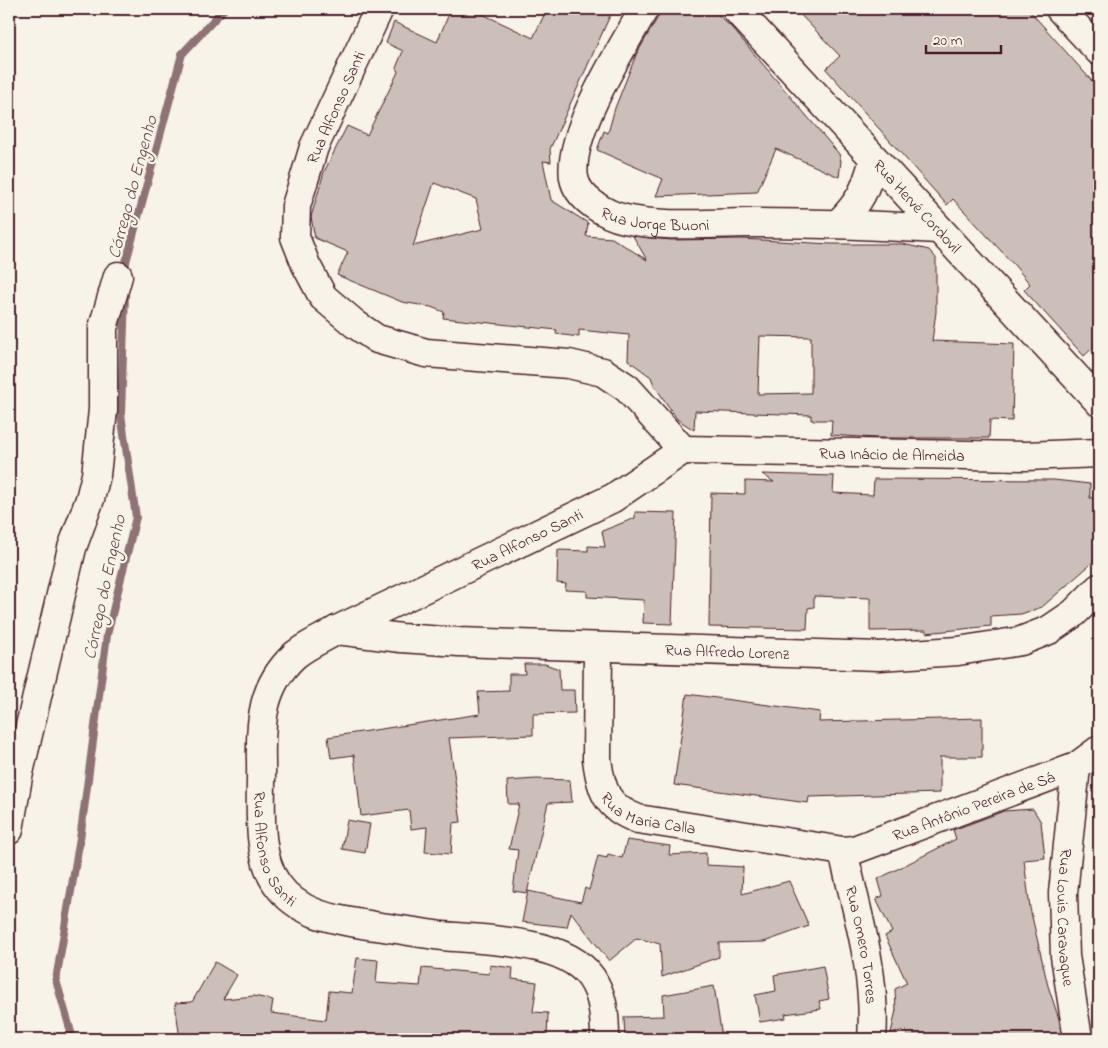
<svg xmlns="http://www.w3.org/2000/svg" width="1108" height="1048" font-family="'Indie Flower',sans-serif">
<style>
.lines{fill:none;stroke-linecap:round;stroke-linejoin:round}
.stream{stroke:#8e7275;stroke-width:8}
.building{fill:#ccbfb9;stroke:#4a1f2b;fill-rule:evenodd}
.minor-casing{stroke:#4a1f2b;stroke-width:31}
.minor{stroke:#f7f3e8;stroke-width:28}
.labels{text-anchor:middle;stroke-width:4.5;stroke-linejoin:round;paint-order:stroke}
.street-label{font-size:16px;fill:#4a1f2b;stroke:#f7f3e8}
.water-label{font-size:18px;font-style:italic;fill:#6c4950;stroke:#f7f3e8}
</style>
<rect width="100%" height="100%" fill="#f7f3e8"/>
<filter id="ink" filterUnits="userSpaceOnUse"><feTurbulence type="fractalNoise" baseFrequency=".02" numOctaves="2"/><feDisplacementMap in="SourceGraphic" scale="10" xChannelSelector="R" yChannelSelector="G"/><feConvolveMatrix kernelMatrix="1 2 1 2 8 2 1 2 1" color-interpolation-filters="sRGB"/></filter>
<g filter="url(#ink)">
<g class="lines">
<g class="stream">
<polyline points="125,276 126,262 182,54 224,9"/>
<polyline points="73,1039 56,980 81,832 107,635 136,517 121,414 125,295"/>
</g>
</g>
<g class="building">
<path d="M451 9H472L533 38 547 9H613L550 149 551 162 543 161 551 200 588 223 586 236 612 238 647 260 633 236 671 240 742 239 831 244H903L929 250 936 258V312L932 341 1014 344 1012 421 990 420 989 438H876L831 435 832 420H811V415L695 411 694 430 677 419 654 385 651 377 628 360 629 335 579 330V337L556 334 557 330 443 318 444 312 431 307 402 302 337 275 348 252 315 238 311 217 324 172 347 126 367 135 398 72 396 68 403 51 386 43 394 22 437 42ZM434 183 476 199 483 229 413 246ZM760 336 811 337V393L758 394Z"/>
<polygon points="660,9 712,9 733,29 839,154 841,161 839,177 776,149 757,192 656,196 663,179 597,150 604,131 608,133 615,108 636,55 658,17"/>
<polygon points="795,9 1028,9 1099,89 1099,342 1084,356 1024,290 1030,284 1015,266 953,199 947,205 826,69 840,56"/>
<polygon points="762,474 834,476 833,493 873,495 874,479 1054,480 1090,484 1090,498 1099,498 1099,554 1090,565 1042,607 1021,614 991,616 991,626 926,633 926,630 870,631 870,598 814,596 814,607 808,608 807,629 709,627 711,493 745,494 745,481 774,482"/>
<polygon points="635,512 676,513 672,624 643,623 644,600 587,597 587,591 565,590 566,584 557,583 558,550 588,551 588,546 605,547 602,531 635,518"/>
<polygon points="524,664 545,664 559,669 560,690 574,690 575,713 533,714 533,735 449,738 461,822 453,823 451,854 425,852 427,827 411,829 409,810 361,816 354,755 331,758 328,737 480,714 478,692 509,691 509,674 525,674"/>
<polygon points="687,694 820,712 819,722 982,718 982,757 940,757 940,793 809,797 808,803 674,785"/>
<polygon points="536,779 570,780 572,802 548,803 527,893 513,891 518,850 509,849 519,804 508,804 507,781"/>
<polygon points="1033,809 1041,822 1045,858 1024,860 1030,908 1048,986 1059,1019 1062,1039 908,1039 906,1030 891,1033 896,1010 895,989 907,983 885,936 892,932 876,899 883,896 878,879 956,839 953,830 1004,811"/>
<polygon points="347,820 370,824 365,853 342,849"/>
<polygon points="627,840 670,846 669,855 706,853 706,865 743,867 742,894 789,881 809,926 764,942 719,943 719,957 662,977 660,944 637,938 609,961 571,912 567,927 522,922 528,891 581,902 585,888 589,890 598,856 607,858 608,854 622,858"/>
<polygon points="357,958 378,960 376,983 420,986 422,968 489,974 490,965 513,968 512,979 537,982 533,1012 548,1013 547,1039 400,1039 375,1036 375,1039 180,1039 175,1003 192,1002 215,962 237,975 223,999 254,996 273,1000 271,1013 326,1020 329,991 352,993"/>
<polygon points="823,966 829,999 819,1001 821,1009 785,1014 786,1018 760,1022 755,995 776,991 774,975"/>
<polygon points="714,986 722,1038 625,1039 624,1017 664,1016 663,995"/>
</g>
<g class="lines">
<g class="minor-casing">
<g id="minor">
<path id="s1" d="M379 9 314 147 296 206 295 237 306 265 323 297 355 324 377 339 426 353 569 364 603 372 627 388 683 450 613 498 337 630C324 638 307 645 295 655 262 685 260 721 261 762 262 799 255 854 277 884 300 917 339 920 375 926 397 929 420 933 442 936 486 940 573 939 595 984 604 1000 605 1021 605 1039"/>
<path id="s2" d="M644 9C622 49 567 133 574 178 578 199 606 215 625 219 665 228 709 223 749 223 812 223 875 225 938 229"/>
<path id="s3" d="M736 9 1099 402"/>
<polyline points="1060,9 1099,51"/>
<path d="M839 223C861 201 865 190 874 160"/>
<path id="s4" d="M683 450 1026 456 1099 453"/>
<path id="s5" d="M337 630 401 638 459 642 879 656 958 651 1021 641 1049 630 1074 613 1099 588"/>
<path id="s6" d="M598 647 597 759C601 791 607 808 638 819L843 851 854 850 1076 767 1099 750"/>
<path id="s7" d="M1076 767 1063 893 1065 956 1078 1039"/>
<polyline points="9,830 18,777 72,548 90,499 96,475 103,410 103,328 118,276"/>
<path id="s8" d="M843 851C857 913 877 975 872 1039"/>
</g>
</g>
<use href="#minor" class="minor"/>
</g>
</g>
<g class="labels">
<g class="street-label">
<text transform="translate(335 107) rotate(-66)" y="6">Rua Alfonso Santi</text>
<text dy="6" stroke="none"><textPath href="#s3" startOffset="268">Rua Hervé Cordovil</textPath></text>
<text dy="6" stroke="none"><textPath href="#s2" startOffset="284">Rua Jorge Buoni</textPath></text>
<text dy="6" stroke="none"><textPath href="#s4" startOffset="209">Rua Inácio de Almeida</textPath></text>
<text transform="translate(527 539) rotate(-26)" y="6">Rua Alfonso Santi</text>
<text dy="6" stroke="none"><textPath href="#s5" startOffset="391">Rua Alfredo Lorenz</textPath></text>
<text dy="6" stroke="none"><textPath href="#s6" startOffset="536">Rua Antônio Pereira de Sá</textPath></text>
<text dy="6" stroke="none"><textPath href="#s6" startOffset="198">Rua Maria Calla</textPath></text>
<text dy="6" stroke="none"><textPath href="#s1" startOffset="1368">Rua Alfonso Santi</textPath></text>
<text dy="6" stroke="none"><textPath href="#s7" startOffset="151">Rua Louis Caravaque</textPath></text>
<text dy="6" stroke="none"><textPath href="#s8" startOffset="96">Rua Omero Torres</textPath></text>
</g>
<g class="water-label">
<text transform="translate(132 187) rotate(-75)" y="6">Córrego do Engenho</text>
<text transform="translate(104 587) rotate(-78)" y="6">Córrego do Engenho</text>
</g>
</g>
<rect width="1108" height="1048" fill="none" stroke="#f7f3e8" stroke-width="30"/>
<rect x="15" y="15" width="1078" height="1018" fill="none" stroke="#4a1f2b" stroke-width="2" filter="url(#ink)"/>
<path d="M926 45v8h75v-8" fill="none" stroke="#4a1f2b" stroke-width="2.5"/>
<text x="933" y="45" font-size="15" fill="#4a1f2b" stroke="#f7f3e8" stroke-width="4" paint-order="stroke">20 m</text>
</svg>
